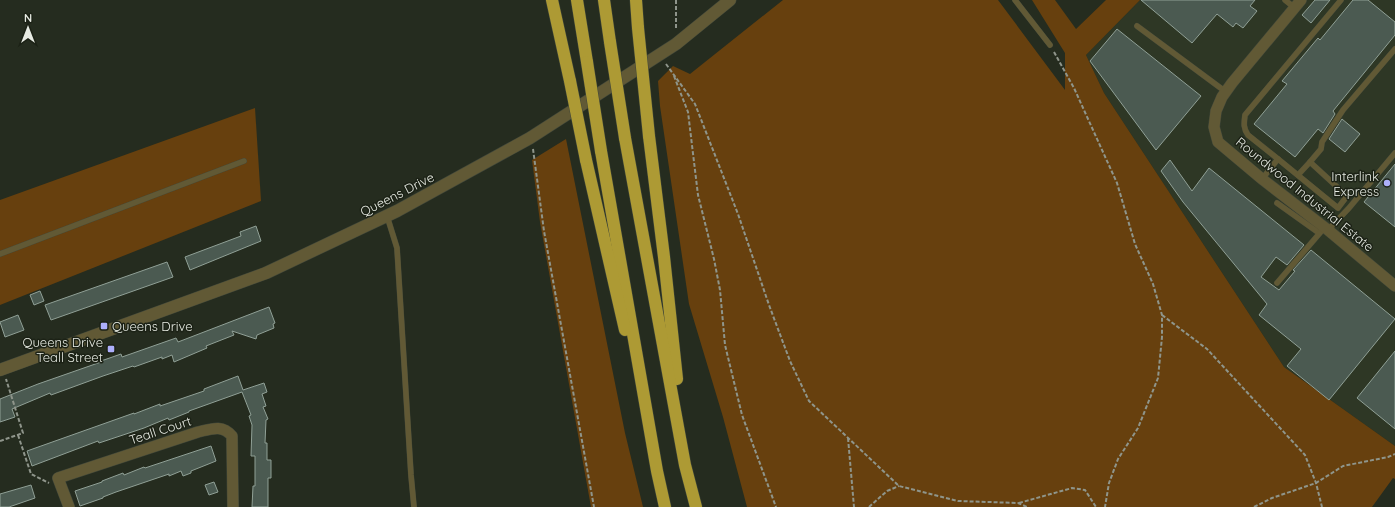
<svg xmlns="http://www.w3.org/2000/svg" width="1395" height="507" font-family="Quicksand,sans-serif">
<style>
.built{fill:#2e3725}
.green{fill:#67400e}
.building{fill:#4b5a51;stroke:#90a096}
.lines{fill:none;stroke-linecap:round;stroke-linejoin:round}
.service-casing{stroke:#40473a;stroke-width:6}
.minor-casing{stroke:#40473a;stroke-width:12}
.tertiary-casing{stroke:#40473a;stroke-width:13}
.motorway-casing{stroke:#40473a;stroke-width:13}
.path{stroke:#8f958b;stroke-width:2;stroke-dasharray:4 2;stroke-linecap:butt}
.service{stroke:#615935;stroke-width:5.5}
.minor{stroke:#615935;stroke-width:11}
.tertiary{stroke:#615935;stroke-width:12}
.motorway{stroke:#ad9a34;stroke-width:12}
.motorway-bridge-casing{stroke:#40473a;stroke-width:13;stroke-linecap:butt}
.motorway-bridge{stroke:#ad9a34;stroke-width:12}
.poi-dot{fill:#adaffb;stroke:#1c2216;stroke-width:1.5}
.labels{text-anchor:middle;stroke-width:3;stroke-linejoin:round;paint-order:stroke}
.poi-label{font-size:13px;fill:#e7ebe3;stroke:#1c2216;text-anchor:end}
.street-label{font-size:13px;fill:#e7ebe3;stroke:#1c2216}
</style>
<rect width="100%" height="100%" fill="#252c1f"/>
<polygon class="built" points="1140,0 1395,0 1395,446 1284,367 1104,93 1086,55"/>
<g class="green">
<polygon points="783,0 998,0 1065,90 1065,53 1032,0 1055,0 1076,29 1106,0 1140,0 1086,55 1104,93 1284,367 1395,446 1395,479 1393,478 1372,507 747,507 723,417 689,304 660,106 658,81 673,66 690,74"/>
<polygon points="255,108 261,201 0,305 0,200"/>
<polygon points="566,139 625,433 643,507 591,507 540,222 532,160"/>
</g>
<g class="building">
<polygon points="1141,0 1255,0 1250,6 1257,11 1243,28 1236,23 1233,27 1217,14 1192,43"/>
<polygon points="1315,0 1330,0 1311,23 1302,15"/>
<polygon points="1353,0 1368,0 1395,22 1395,35 1333,111 1335,114 1323,133 1318,129 1295,157 1254,124 1287,84 1282,81 1318,38 1320,40"/>
<polygon points="1117,29 1201,96 1156,150 1090,61"/>
<polygon points="1342,119 1360,134 1345,152 1329,139"/>
<polygon points="1170,160 1192,191 1209,168 1304,245 1287,265 1276,257 1261,277 1279,290 1295,271 1293,270 1311,250 1395,319 1329,400 1287,366 1301,349 1259,315 1267,304 1183,202 1161,171"/>
<polygon points="1395,164 1395,227 1364,202"/>
<polygon points="256,226 261,241 190,270 185,257 241,236 240,232"/>
<polygon points="167,262 173,277 51,320 45,305"/>
<polygon points="40,291 44,301 34,305 30,295"/>
<polygon points="269,307 275,323 273,324 274,328 257,335 256,339 232,331 234,335 206,346 207,348 174,362 172,355 162,359 162,357 134,367 133,366 103,376 51,395 50,393 12,409 15,417 0,422 0,399 38,384 101,362 101,361 121,354 122,357 176,338 178,342"/>
<polygon points="18,315 24,330 5,337 0,322"/>
<polygon points="1395,351 1395,429 1357,398"/>
<polygon points="238,376 243,390 264,383 267,392 262,394 266,406 263,407 268,419 266,420 265,443 267,443 267,460 271,460 271,478 268,478 268,507 252,507 253,486 255,486 255,456 251,456 252,425 249,416 251,415 242,392 189,411 189,412 169,420 168,418 144,428 99,443 98,441 32,466 27,451 134,413 134,414 160,404 160,406 204,391 204,389"/>
<polygon points="211,446 216,461 191,471 191,473 183,476 181,471 169,476 169,474 116,492 103,497 103,498 80,506 75,491 102,482 102,481 123,473 124,475 144,467 145,468"/>
<polygon points="214,482 218,492 209,495 205,485"/>
<polygon points="31,485 35,498 9,507 0,507 0,494"/>
</g>
<g class="lines">
<g class="service-casing">
<g id="service">
<polyline points="1015,0 1050,45"/>
<polyline points="1285,0 1295,8"/>
<polyline points="1137,26 1226,92"/>
<polyline points="1278,159 1338,208 1347,196 1310,162 1321,149 1322,142 1343,110 1395,49"/>
<polyline points="1298,175 1310,162"/>
<path d="M1262 179 1278 159 1248 135C1243 128 1244 123 1245 115L1341 0"/>
<polyline points="1277,203 1319,233"/>
<polyline points="387,216 397,248 411,475 414,507"/>
<polyline points="1328,230 1349,208 1395,153"/>
<polyline points="0,254 244,161"/>
<polyline points="1277,283 1325,227"/>
</g>
</g>
<g class="minor-casing">
<g id="minor">
<polyline points="1301,0 1232,83 1222,97 1216,111 1214,127 1218,142 1262,179 1328,230 1395,286"/>
<path d="M69 507 58 478 198 432C211 429 222 424 232 436L233 507"/>
</g>
</g>
<g class="tertiary-casing">
<polyline id="tertiary" points="0,370 266,273 397,211 530,138 676,44 730,0"/>
</g>
<g class="motorway-casing">
<g id="motorway">
<polyline points="552,0 570,81"/>
<polyline points="577,0 587,62"/>
<polyline points="604,0 610,42"/>
<polyline points="636,0 638,28"/>
<polyline points="649,136 664,257 677,379"/>
<polyline points="625,138 685,465 696,507"/>
<polyline points="601,151 657,471 665,507"/>
<polyline points="586,160 625,330"/>
</g>
</g>
<g class="path">
<polyline points="676,0 676,29"/>
<polyline points="1054,52 1074,88 1117,183 1135,244 1153,284 1162,315 1162,337 1158,378 1138,428 1118,459 1109,483 1105,507"/>
<polyline points="666,64 695,104 738,214 769,305 790,361 809,401 899,486 958,501 1018,503 1027,507"/>
<polyline points="674,76 688,112 698,195 714,259 720,290 725,345 742,415 776,507"/>
<polyline points="533,149 544,231 594,507"/>
<polyline points="1162,315 1207,349 1305,455 1316,483 1322,507"/>
<polyline points="18,435 31,474 49,483"/>
<polyline points="848,438 854,507"/>
<polyline points="0,441 23,433 6,379"/>
<polyline points="1019,503 1072,488 1085,490 1096,507"/>
<polyline points="869,507 887,491 899,486"/>
<polyline points="1254,507 1272,498 1316,483 1343,466 1388,457 1395,454"/>
</g>
<use href="#service" class="service"/>
<use href="#minor" class="minor"/>
<use href="#tertiary" class="tertiary"/>
<use href="#motorway" class="motorway"/>
<g class="motorway-bridge-casing">
<g id="motorway-bridge">
<polyline points="638,28 649,136"/>
<polyline points="610,42 625,138"/>
<polyline points="587,62 601,151"/>
<polyline points="570,81 586,160"/>
</g>
</g>
<use href="#motorway-bridge" class="motorway-bridge"/>
</g>
<g class="poi-dot">
<circle cx="1387" cy="183" r="4"/>
<rect x="100" y="322" width="8" height="8" rx="2"/>
<rect x="107" y="345" width="8" height="8" rx="2"/>
</g>
<g class="labels">
<g class="poi-label">
<text x="1379" y="181">Interlink<tspan x="1379" dy="15">Express</tspan></text>
<text x="112" y="331" text-anchor="start">Queens Drive</text>
<text x="103" y="347">Queens Drive<tspan x="103" dy="15">Teall Street</tspan></text>
</g>
<g class="street-label">
<text transform="translate(397 194) rotate(-27)" y="5">Queens Drive</text>
<text transform="translate(1305 194) rotate(39)" y="5">Roundwood Industrial Estate</text>
<text transform="translate(160 430) rotate(-18)" y="5">Teall Court</text>
</g>
</g>
<g transform="translate(28 28)" stroke="#1c2216" stroke-width="3" paint-order="stroke">
<path d="M0-3L7 15L0 10L-7 15Z" fill="#e7ebe3"/>
<text y="-6" font-size="11" font-weight="bold" text-anchor="middle" fill="#e7ebe3">N</text>
</g>
</svg>
